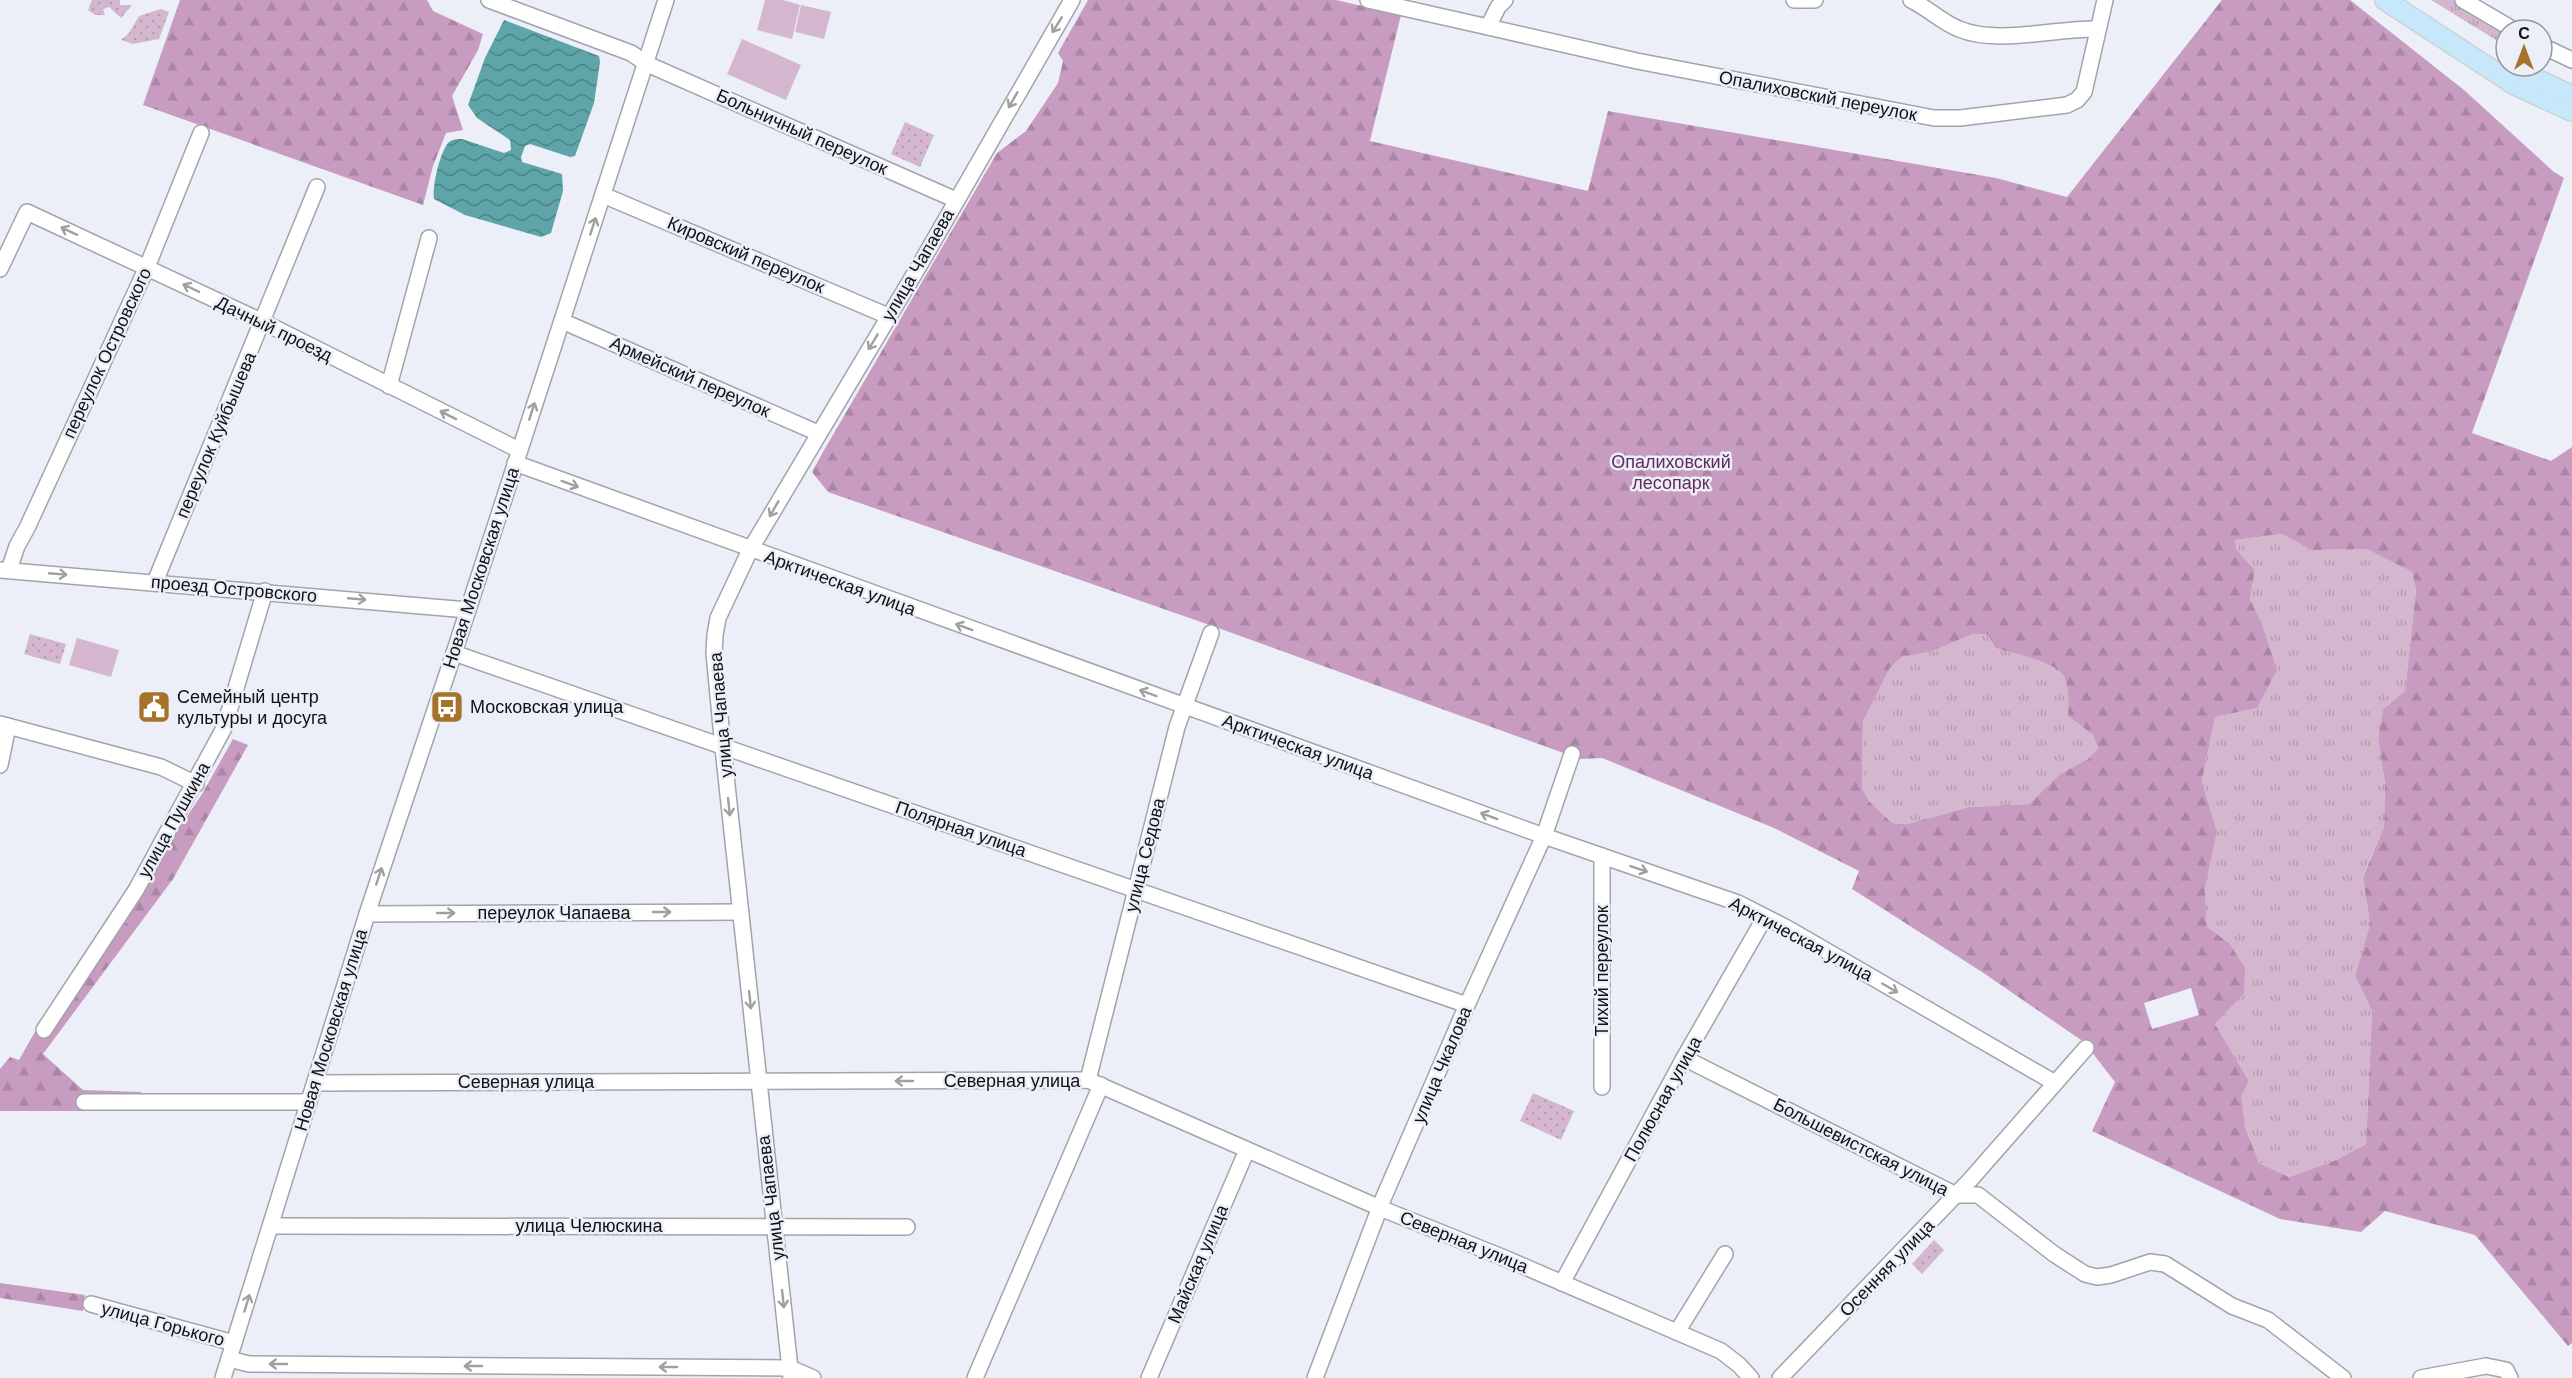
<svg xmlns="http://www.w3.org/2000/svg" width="2572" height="1378" font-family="Arial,sans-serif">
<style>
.grass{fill:url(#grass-tufts)}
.forest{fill:url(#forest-firs);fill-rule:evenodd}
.park{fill:url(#park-dots)}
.garden{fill:#d4b7ce}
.water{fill:url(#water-waves)}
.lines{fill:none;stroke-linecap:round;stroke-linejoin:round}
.minor-casing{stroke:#a0a4ab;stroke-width:18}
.major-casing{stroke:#cbcbcc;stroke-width:22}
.minor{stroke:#fff;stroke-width:15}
.major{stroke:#c6e8fa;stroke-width:20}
.oneway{stroke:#a0a0a1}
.labels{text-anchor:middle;stroke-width:5;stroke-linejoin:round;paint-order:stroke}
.street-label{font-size:18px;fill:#111215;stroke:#eceff7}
.park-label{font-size:18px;fill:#612b5a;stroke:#eceff7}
.poi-label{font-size:18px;fill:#111215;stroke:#eceff7;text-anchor:start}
</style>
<defs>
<pattern id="grass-tufts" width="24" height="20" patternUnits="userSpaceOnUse" patternTransform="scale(1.5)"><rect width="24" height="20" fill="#d4b7ce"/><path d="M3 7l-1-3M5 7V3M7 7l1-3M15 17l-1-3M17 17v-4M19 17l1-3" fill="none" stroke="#b59cb0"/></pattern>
<pattern id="forest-firs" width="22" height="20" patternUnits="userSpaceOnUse" patternTransform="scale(1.5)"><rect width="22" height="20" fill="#c89cc0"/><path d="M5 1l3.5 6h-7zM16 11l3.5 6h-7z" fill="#ab85a4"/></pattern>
<pattern id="park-dots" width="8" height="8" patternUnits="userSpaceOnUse" patternTransform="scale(1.5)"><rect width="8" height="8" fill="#d4b7ce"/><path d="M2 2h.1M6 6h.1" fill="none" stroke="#b59cb0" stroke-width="1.8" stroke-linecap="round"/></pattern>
<pattern id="water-waves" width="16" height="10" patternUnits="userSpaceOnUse" patternTransform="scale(1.5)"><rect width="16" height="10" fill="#5ea4a8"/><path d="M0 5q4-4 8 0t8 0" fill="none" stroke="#4c8488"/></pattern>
</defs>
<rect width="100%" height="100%" fill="#eceff7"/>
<g class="grass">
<polygon points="2431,0 2456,0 2506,30 2506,46"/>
<polygon points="2282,534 2311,550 2368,549 2412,572 2416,590 2405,691 2383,709 2378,737 2385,784 2384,827 2363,876 2370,924 2355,976 2372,1011 2366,1144 2336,1160 2289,1177 2259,1163 2245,1127 2240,1096 2249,1081 2215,1024 2244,994 2229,943 2207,927 2205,889 2217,832 2202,781 2215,717 2257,708 2262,624 2250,599 2255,570 2237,550 2235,540"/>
<path d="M1973 634H1988L1995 648C2011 653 2052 661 2062 674 2070 685 2068 703 2068 716L2092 734 2098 748 2088 759 2060 774 2029 804 1969 807 1907 824 1892 823 1869 801 1862 788 1863 722 1890 668 1902 657 1930 652Z"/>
</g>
<g class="forest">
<polygon points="180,0 427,0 433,11 483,34 478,50 452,96 463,130 446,133 433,166 423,205 143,105"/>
<path d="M1088 0H1336L1401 15 1370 141 1588 191 1608 111 1996 178 2067 197 2222 0H2350L2464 90 2554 172 2564 178 2472 433 2551 461 2572 447V1343L2568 1346 2475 1235 2385 1211 2361 1232 2280 1219 2092 1131 2115 1082 2084 1042 1982 972 1852 889 1859 871 1774 828 1602 758 1580 759 1221 629 828 492 812 472 823 452 997 153 1026 131 1058 83 1063 61 1058 53ZM2282 534 2311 550 2367 549 2412 572 2416 590 2405 691 2383 709 2378 737 2385 784 2384 827 2363 877 2370 924 2355 976 2372 1011 2366 1144 2336 1160 2289 1177 2259 1163 2245 1127 2241 1096 2249 1081 2215 1024 2244 994 2245 968 2229 943 2207 927 2205 889 2217 832 2202 781 2215 717 2257 708 2277 670 2262 624 2250 599 2255 570 2237 550 2235 540ZM1973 634H1988L1995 648C2011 653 2052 661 2062 674 2070 685 2068 703 2068 716L2092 734 2098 748 2088 759 2060 774 2029 804 1969 807 1907 824 1892 823 1869 801 1862 788 1863 722 1890 668 1902 657 1930 652ZM2191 988 2199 1015 2152 1029 2144 1003Z"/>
<polygon points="233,739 248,745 173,879 43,1054 83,1090 141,1092 141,1111 0,1111 0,1069 10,1057 19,1060 45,1014 78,974 97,961 126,922 147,877 202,794"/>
<polygon points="0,1283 85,1295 83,1311 0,1298"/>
</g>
<g class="park">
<polygon points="92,0 120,0 120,5 132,5 121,18 109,7 103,9 105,15 95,15 88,10"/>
<polygon points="161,9 169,12 159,39 133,44 121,40 129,33 139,16"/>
<polygon points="905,122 934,135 920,167 891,154"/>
<polygon points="30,634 66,644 60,664 24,654"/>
<polygon points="1533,1093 1574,1111 1561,1140 1520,1121"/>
<polygon points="1934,1240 1944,1250 1922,1274 1912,1264"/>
</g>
<g class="garden">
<polygon points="765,0 783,0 800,5 792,39 757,30"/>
<polygon points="801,5 831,12 824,39 795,32"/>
<polygon points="742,39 801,65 786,100 727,74"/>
<polygon points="77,638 119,650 111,677 69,665"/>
</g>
<path class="water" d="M504 20 599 56 600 62 594 103 575 156 570 157 530 144 525 146 521 157 522 162 562 174 563 191 551 233 541 237 465 215 434 199C432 186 440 153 448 143 452 139 457 139 462 139L504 153 511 150 510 140 477 118 468 105 485 58Z"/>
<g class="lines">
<g class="minor-casing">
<g id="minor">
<polyline points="489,0 631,53 647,64 956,200"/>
<polyline points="1368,0 1488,27 1498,7 1505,0"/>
<polyline points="1794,0 1815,0"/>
<path d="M1911 0C1928 8 1941 22 1959 29 1997 45 2056 28 2098 29"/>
<polyline points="2463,0 2514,30"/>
<polyline points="1488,27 1637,61 1934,118 1960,118 2067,105 2077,100 2084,92 2105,0"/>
<polyline points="2542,46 2572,60"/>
<polyline points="603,195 888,316"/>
<polyline points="0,269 27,212 263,322 519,450"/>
<polyline points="562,321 818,433"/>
<polyline points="389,386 429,238"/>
<polyline points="515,463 1544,836 1738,903 1787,928 2055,1083"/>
<polyline points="0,570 468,610"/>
<polyline points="9,570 17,546 27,528 147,267 201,133"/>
<polyline points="155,582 317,187"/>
<path d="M454 653C791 773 1130 887 1467 1005"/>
<polyline points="0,724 161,767 196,784"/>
<polyline points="0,765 8,726"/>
<polyline points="1602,856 1602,1087"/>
<polyline points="367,914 741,912"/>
<polyline points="44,1030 136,890 224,728 265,591"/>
<polyline points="1684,1058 1956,1195 1978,1195 2054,1254 2085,1274 2097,1277 2111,1275 2150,1262 2165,1264 2232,1306 2268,1320 2343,1378"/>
<polyline points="1088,1080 1177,727 1211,633"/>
<polyline points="315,1083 1088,1080 1380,1208 1502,1257 1721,1351 1739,1365 1751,1378"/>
<polyline points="84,1102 309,1102"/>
<polyline points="271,1226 907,1227"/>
<polyline points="1562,1283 1684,1058 1765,917"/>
<polyline points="91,1304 234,1343"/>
<polyline points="1677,1332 1725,1254"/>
<polyline points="229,1359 249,1364 790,1368 813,1378"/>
<polyline points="223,1378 367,914 454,653 666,0"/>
<polyline points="791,1378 723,748 714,653 715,635 718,618 750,550 922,261 1072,0"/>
<polyline points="975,1378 1101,1085"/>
<polyline points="1149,1378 1247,1150"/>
<polyline points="1315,1378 1383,1199 1467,1005 1544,836 1572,754"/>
<polyline points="1780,1378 1971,1179 2086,1048"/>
<polyline points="2421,1378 2486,1366 2506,1370 2510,1378"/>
</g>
</g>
<g class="major-casing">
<g id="major">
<polyline points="2385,0 2515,85 2572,111"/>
<polyline points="2509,66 2572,96"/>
</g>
</g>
<use href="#minor" class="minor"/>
<use href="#major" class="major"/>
</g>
<defs><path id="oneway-shaft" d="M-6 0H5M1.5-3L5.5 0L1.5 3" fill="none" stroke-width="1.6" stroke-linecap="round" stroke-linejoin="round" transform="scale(1.5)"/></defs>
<g class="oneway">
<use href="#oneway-shaft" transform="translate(1057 25) rotate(122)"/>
<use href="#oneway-shaft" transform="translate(1013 100) rotate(120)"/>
<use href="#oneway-shaft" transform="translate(593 226) rotate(-72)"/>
<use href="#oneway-shaft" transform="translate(69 231) rotate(-155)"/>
<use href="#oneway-shaft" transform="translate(191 288) rotate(-154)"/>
<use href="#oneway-shaft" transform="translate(873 342) rotate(121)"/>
<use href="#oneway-shaft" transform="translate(532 411) rotate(-72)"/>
<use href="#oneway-shaft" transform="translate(448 415) rotate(-153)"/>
<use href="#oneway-shaft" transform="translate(570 484) rotate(20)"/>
<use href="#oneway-shaft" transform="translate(774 509) rotate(120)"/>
<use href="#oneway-shaft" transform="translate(58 574) rotate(5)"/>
<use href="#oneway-shaft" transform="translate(357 599) rotate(5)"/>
<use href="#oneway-shaft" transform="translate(964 627) rotate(-160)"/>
<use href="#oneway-shaft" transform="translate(1148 693) rotate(-160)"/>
<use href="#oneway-shaft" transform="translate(729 807) rotate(84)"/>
<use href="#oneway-shaft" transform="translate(1489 816) rotate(-160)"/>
<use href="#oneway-shaft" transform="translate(1639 869) rotate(19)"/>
<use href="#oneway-shaft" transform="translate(379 876) rotate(-72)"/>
<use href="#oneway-shaft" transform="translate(662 912)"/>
<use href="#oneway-shaft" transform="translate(446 913)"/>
<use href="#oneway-shaft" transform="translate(1890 988) rotate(30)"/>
<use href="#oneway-shaft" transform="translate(750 1000) rotate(84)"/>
<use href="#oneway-shaft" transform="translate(904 1081) rotate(180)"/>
<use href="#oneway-shaft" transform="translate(783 1299) rotate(84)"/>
<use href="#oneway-shaft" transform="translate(247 1303) rotate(-73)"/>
<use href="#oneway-shaft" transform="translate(278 1364) rotate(-180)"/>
<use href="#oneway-shaft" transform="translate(473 1366) rotate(-180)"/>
<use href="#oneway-shaft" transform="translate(668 1367) rotate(-180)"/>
</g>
<defs>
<g id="civic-square" transform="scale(1.725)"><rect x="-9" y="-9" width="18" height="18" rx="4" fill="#a6732b" stroke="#eceff7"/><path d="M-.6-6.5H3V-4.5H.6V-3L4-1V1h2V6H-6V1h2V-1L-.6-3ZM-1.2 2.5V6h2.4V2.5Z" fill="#fff"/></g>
<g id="bus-square" transform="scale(1.725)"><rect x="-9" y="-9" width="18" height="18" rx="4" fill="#a6732b" stroke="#eceff7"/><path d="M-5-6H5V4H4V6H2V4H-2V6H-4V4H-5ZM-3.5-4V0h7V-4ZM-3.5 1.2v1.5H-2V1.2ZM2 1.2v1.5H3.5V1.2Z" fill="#fff"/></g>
</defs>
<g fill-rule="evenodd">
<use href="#civic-square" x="154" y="707"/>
<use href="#bus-square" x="447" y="707"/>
</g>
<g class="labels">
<g class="street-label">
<text transform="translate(1818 96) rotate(11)" y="6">Опалиховский переулок</text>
<text transform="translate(802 132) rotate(24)" y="6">Больничный переулок</text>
<text transform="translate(746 255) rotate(23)" y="6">Кировский переулок</text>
<text transform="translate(918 265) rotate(-60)" y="6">улица Чапаева</text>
<text transform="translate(274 329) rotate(26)" y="6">Дачный проезд</text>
<text transform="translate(107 353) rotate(-65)" y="6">переулок Островского</text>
<text transform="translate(690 377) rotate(24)" y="6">Армейский переулок</text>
<text transform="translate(216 435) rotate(-67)" y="6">переулок Куйбышева</text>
<text transform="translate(481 568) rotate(-72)" y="6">Новая Московская улица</text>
<text transform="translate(840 583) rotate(20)" y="6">Арктическая улица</text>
<text transform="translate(234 589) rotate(5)" y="6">проезд Островского</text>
<text transform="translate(721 715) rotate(-95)" y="6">улица Чапаева</text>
<text transform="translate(1298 747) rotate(20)" y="6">Арктическая улица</text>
<text transform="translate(174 820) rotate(-61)" y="6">улица Пушкина</text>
<text transform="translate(961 829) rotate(19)" y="6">Полярная улица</text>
<text transform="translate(1145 855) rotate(-76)" y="6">улица Седова</text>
<text x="554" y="919">переулок Чапаева</text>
<text transform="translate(1801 939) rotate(28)" y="6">Арктическая улица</text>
<text transform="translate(1602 971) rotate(-90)" y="6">Тихий переулок</text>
<text transform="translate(331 1030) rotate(-73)" y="6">Новая Московская улица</text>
<text transform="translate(1442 1065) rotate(-67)" y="6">улица Чкалова</text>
<text x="1012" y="1087">Северная улица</text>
<text x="526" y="1088">Северная улица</text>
<text transform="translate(1663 1099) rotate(-61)" y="6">Полюсная улица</text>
<text transform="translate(1861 1147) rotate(27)" y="6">Большевистская улица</text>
<text transform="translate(771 1198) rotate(-97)" y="6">улица Чапаева</text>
<text x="589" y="1232">улица Челюскина</text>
<text transform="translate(1464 1242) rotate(22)" y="6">Северная улица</text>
<text transform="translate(1198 1264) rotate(-67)" y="6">Майская улица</text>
<text transform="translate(1887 1268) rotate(-46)" y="6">Осенняя улица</text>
<text transform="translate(163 1324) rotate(15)" y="6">улица Горького</text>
</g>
<g class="park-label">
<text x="1671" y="468">Опалиховский<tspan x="1671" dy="21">лесопарк</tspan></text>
</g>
<g class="poi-label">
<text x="177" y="703">Семейный центр<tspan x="177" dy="21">культуры и досуга</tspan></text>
<text x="470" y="713">Московская улица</text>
</g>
</g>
<g transform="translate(2524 48)"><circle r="28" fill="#eceff7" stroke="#94979d" stroke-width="1.5"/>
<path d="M0-4.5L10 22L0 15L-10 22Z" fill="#a6732b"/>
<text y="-9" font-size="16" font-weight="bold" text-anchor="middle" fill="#111215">С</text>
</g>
</svg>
